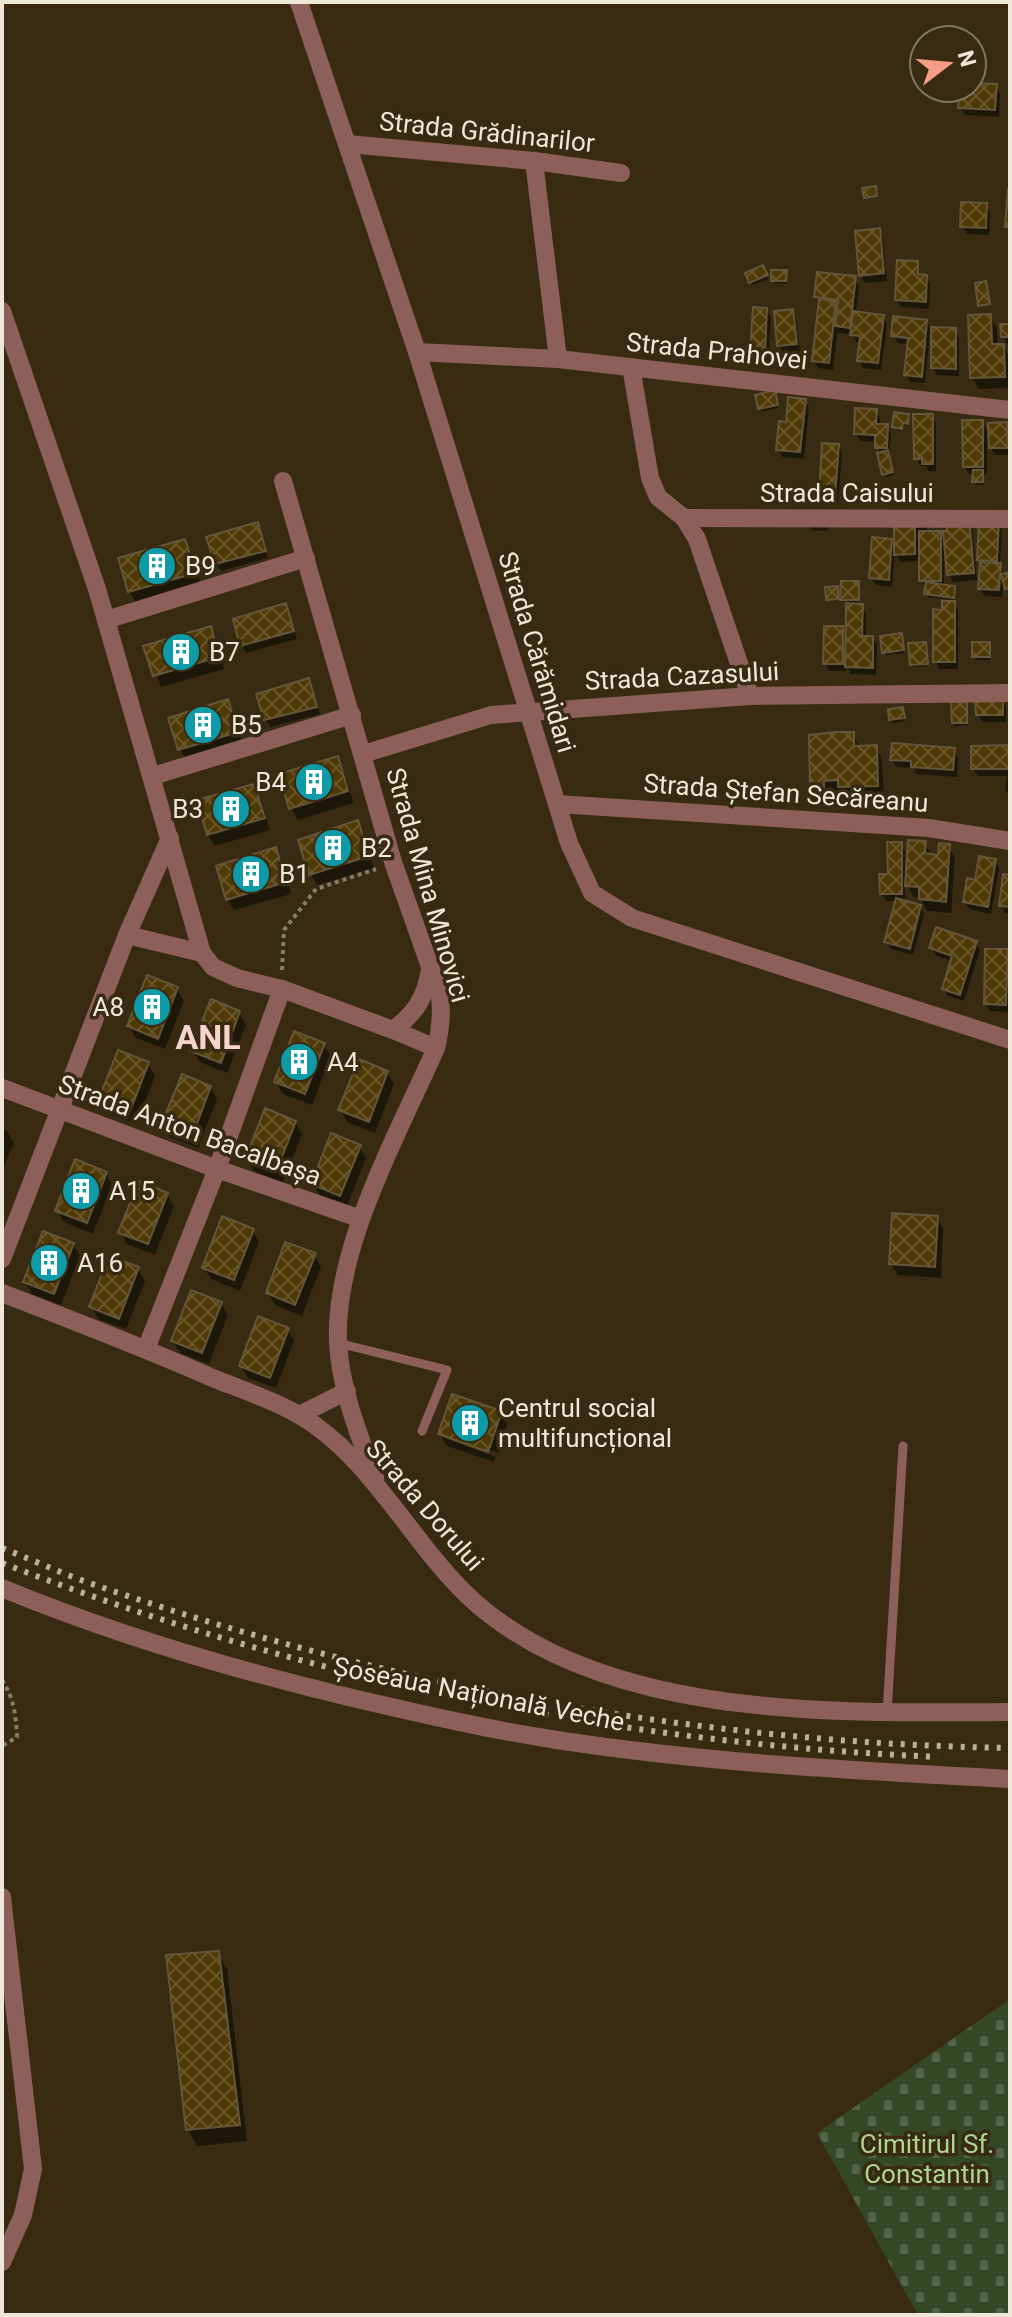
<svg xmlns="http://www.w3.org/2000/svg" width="1012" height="2317" font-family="Roboto,sans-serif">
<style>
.cemetery{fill:url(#cemetery-stones)}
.shadow{fill:#0007}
.building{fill:url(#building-cross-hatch);stroke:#64563b;stroke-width:2}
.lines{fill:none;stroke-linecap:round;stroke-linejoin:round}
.path{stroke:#887d68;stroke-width:4;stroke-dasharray:4 4;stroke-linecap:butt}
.service{stroke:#8c6059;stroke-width:9}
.minor{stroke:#8c6059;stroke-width:18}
.rail{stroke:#bab19e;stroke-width:6;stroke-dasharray:4 8;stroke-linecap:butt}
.labels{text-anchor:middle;stroke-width:7;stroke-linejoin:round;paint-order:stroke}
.street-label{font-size:26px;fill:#efe7d7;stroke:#382b11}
.poi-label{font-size:26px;fill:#efe7d7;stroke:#382b11;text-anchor:start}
.park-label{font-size:26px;fill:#add490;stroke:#382b11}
.district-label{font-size:34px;font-weight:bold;fill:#f7d5cc;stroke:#382b11}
</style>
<defs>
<pattern id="cemetery-stones" width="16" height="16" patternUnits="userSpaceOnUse" patternTransform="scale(2)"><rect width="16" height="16" fill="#344825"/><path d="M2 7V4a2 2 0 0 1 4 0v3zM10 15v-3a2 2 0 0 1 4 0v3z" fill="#526244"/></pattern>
<pattern id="building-cross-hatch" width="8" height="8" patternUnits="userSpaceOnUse" patternTransform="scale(2)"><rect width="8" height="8" fill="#4f3905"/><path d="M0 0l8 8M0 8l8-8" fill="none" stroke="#695629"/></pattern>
</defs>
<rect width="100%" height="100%" fill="#382b11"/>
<polygon class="cemetery" points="1010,1999 1010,2315 918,2315 817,2133"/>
<g class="shadow">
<polygon points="972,85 996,86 1000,94 999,117 965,115 960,107 962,88 972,88"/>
<polygon points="986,205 990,213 989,235 967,234 962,226"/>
<polygon points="879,230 883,238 887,281 865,283 861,275"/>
<polygon points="917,263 921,277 926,277 930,284 929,309 901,307 897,300"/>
<polygon points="763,268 768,279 753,285 748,274"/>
<polygon points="785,272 787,284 774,283 773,280"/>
<polygon points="854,278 859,286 856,313 883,316 887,324 881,370 863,368 859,360 861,343 856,342 852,334 837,333 833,370 818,368 814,361 820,304 816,297"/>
<polygon points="766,310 771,317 768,362 756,362 752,354"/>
<polygon points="792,311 796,319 800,352 784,353 779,345"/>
<polygon points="990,316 997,328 998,346 1003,346 1010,358 1010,388 979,389 972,377"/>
<polygon points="926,321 931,329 955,330 959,338 959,376 937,375 933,368 933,333 930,333 925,383 910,382 906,374 909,344 898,343 893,335"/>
<polygon points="1010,326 1010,344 1007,344 1003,337"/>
<polygon points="775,396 778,408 762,411 760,408"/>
<polygon points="805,401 809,408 804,459 782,457 778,449 787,424"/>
<polygon points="875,411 880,418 880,426 886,426 891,434 889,455 894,475 886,477 877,442 861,441 856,434"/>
<polygon points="908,416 909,426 904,425 903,431 896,430 894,427"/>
<polygon points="932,416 936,423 936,471 929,471 926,466 921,466 916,458"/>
<polygon points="982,422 987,430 987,474 984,474 984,484 976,485 974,474 969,474 965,467"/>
<polygon points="1005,424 1010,431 1010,455 995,455 991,448"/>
<polygon points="838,446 842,453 838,503 825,502 821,495"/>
<polygon points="810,515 827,518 828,530 812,531"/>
<polygon points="896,517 928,520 927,533 939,533 946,546 945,533 972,527 977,580 953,582 949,575 947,551 944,551 944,587 954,588 955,600 928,597 927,588 921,581 921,561 900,562 895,552 892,587 876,585 871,578 891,541 896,549"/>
<polygon points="998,523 1002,531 1000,567 1004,576 1010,574 1010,591 1003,579 1002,597 984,596 980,588 982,564 979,560"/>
<polygon points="257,525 268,558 221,571 216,563"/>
<polygon points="184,541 191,553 201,585 136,603 130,592 121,560"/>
<polygon points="858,583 859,606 866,613 866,638 872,638 877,645 876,675 851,674 846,665 846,671 829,671 825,663 842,628 847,638 848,602 842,599"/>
<polygon points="953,602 958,610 958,669 939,669 935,661 944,612"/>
<polygon points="285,605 297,639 246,653 242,645"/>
<polygon points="210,628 217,640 224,669 161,687 146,647"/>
<polygon points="902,638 904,653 886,655 884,652"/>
<polygon points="925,644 928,666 914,667 912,664"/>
<polygon points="989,644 990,660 976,660 974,657"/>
<polygon points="308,681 320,714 270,727 266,720"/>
<polygon points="1001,699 1006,707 1006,722 982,722 978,714"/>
<polygon points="227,701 234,713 243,744 186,760 180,749"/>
<polygon points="966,704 968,725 955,726 954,723"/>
<polygon points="890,711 903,712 905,721 893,723"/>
<polygon points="853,734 860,748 876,747 882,759 884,797 847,798 843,792 830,792 830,798 819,798 812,787"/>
<polygon points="1007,747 1010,752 1010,797 1005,789 1007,776 978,776 973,769"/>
<polygon points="954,750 958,758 957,777 917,774 914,768 896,767 892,759"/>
<polygon points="337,758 343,770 354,803 298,820 291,808"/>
<polygon points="253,786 260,798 270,830 215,846 208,835 199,801"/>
<polygon points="357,823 363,834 374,868 317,885 311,874"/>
<polygon points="925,843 932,856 940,857 948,846 955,858 951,913 927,911 920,898 914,897 905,882 905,903 920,907 924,914 913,955 891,949 887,942 898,901 886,901 882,893 900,844 905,851 905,871 908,872"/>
<polygon points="275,849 282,861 291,894 234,910 227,899"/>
<polygon points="995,861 999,869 991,914 969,909 965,902 976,882"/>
<polygon points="1010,877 1010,913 1005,913 1001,905"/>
<polygon points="976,942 980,950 964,1001 948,996 944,989 953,961 936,956 931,948"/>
<polygon points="1006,951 1010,957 1009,1012 990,1011 986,1004"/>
<polygon points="177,989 184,1001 165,1049 136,1038 129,1026"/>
<polygon points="239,1013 246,1025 227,1073 200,1062 193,1051"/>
<polygon points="324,1045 331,1056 312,1105 283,1094 276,1082"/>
<polygon points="148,1064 155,1076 136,1124 107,1113 100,1101"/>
<polygon points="387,1072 394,1084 375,1133 347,1122 341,1110"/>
<polygon points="210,1087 217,1099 198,1148 170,1137 164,1125"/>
<polygon points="295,1122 302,1134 283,1183 254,1171 247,1159"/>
<polygon points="2,1129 7,1131 14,1143 2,1170"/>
<polygon points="359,1146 366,1158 347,1207 320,1196 313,1184"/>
<polygon points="106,1173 112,1185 93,1234 64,1222 57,1210"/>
<polygon points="167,1195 174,1206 155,1255 127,1244 121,1232"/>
<polygon points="937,1217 943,1229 941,1278 898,1275 891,1264"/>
<polygon points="252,1230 259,1242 240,1291 211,1279 204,1268"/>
<polygon points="73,1245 80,1256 61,1305 32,1294 25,1282"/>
<polygon points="314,1255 321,1267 302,1316 275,1305 268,1293"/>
<polygon points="138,1269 145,1281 126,1329 98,1319 92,1307"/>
<polygon points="221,1304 228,1315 209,1364 180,1353 173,1341"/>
<polygon points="287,1329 294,1341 276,1388 248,1378 241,1366"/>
<polygon points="501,1413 507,1425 498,1453 447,1435 447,1439 496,1457 494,1462 447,1446 440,1434"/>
<polygon points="218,1954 227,1969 247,2141 197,2146 188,2130 168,1957"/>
</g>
<g class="building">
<polygon points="972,83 997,84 995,110 958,108 960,88 972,88"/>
<polygon points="876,186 877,196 864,198 862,188"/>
<polygon points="1008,189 1010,189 1010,227 1005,227"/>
<polygon points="961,202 987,203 986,228 960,227"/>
<polygon points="880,228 884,273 859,276 855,231"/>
<polygon points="897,260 918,261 918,274 927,275 926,302 895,300"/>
<polygon points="763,265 768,275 749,283 745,273"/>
<polygon points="771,270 787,270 786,281 771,281"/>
<polygon points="817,272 856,276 850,328 835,326 838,300 814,297"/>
<polygon points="986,281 990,304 978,306 975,283"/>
<polygon points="819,299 836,301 829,363 812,361"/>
<polygon points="753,307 767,308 765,355 750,355"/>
<polygon points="793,309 797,344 777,346 774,311"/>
<polygon points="853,311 884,315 878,363 857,361 860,336 850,335"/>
<polygon points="991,314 992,344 1004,344 1005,377 970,378 968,315"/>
<polygon points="893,316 927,320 922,377 904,375 908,338 891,336"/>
<polygon points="1000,324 1010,324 1010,337 1001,337"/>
<polygon points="931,327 956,328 956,369 931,368"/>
<polygon points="775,390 778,405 758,409 755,395"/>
<polygon points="788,397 806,399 800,452 776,450 779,421 786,422"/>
<polygon points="855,408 877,409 876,424 888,424 887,448 875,448 875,435 854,434"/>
<polygon points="894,412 909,414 908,424 903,423 902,429 892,427"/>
<polygon points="913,414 933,414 933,464 922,464 922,459 914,459"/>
<polygon points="962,420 983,420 983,467 963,467"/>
<polygon points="1007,422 1008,448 989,448 988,423"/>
<polygon points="822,443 839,444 835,497 819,495"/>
<polygon points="888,450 893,472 882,475 877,453"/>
<polygon points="973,470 983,470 983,482 972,482"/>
<polygon points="894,515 915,515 915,554 894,555"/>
<polygon points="969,517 974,573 947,575 943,531 947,531 946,519"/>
<polygon points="979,520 999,521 997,561 977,560"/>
<polygon points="258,522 266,551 215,564 206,537"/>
<rect x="919" y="531" width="22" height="50"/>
<polygon points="872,537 892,539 889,580 869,578"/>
<polygon points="185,539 196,573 128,592 118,558"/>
<polygon points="980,562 1001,563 999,590 978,589"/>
<polygon points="1010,572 1010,588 1005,589 1001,574"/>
<polygon points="841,581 859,581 859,600 840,600"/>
<polygon points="926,582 955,586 954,598 924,594"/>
<polygon points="838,586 838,599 826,600 825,587"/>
<polygon points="942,601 955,601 955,662 933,662 933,609 942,610"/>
<polygon points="286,603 294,631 240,646 233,619"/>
<polygon points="846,603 863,604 862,636 873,636 873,668 845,667"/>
<polygon points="211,626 219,657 153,676 143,646"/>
<polygon points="824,626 843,626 843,664 823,664"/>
<polygon points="902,633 904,650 882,653 880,636"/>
<polygon points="926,642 928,664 910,665 908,643"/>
<rect x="972" y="642" width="18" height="15"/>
<polygon points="309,678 317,707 264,720 256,694"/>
<polygon points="975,697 1003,697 1003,715 976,715"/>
<polygon points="228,699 238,732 178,750 168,718"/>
<polygon points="951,702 967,702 967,723 952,723"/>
<polygon points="903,707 905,718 889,720 888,709"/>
<polygon points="837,732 854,732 854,746 877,745 878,786 838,787 838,780 824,781 824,787 810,787 809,735"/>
<polygon points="892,743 955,748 953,770 911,767 911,761 890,760"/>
<polygon points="1008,745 1009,769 971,769 971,746"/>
<polygon points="338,756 348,791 289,809 279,774"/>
<polygon points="254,784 265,818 207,835 197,800"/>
<polygon points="358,820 369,856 309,875 298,840"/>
<polygon points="908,840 926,841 925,853 938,855 939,843 950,844 946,902 919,899 919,887 905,886"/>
<polygon points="887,842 902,842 902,894 880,894 879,874 888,874"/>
<polygon points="276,847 286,882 226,900 216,866"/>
<polygon points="979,856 996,859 988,907 963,902 967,878 975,880"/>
<polygon points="1010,873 1010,907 999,906 1003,874 1010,875"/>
<polygon points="896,898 921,905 910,949 884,942"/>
<polygon points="936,927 977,941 960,995 942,989 952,956 929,948"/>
<polygon points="985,949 1008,949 1006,1005 984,1004"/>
<polygon points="147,975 178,987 158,1039 127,1026"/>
<polygon points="211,999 240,1011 221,1063 190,1051"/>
<polygon points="294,1031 325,1043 305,1094 274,1082"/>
<polygon points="118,1050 149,1062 129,1114 98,1101"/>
<polygon points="359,1059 388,1071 369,1122 338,1110"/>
<polygon points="182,1074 211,1086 192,1137 161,1125"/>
<polygon points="265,1108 296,1121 276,1172 245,1160"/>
<polygon points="331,1133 361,1145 340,1196 311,1184"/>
<polygon points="75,1159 107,1172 87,1223 55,1211"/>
<polygon points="139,1181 168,1193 148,1244 118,1233"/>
<polygon points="892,1213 938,1216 935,1267 889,1264"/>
<polygon points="222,1216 254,1229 234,1280 202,1268"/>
<polygon points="43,1231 74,1243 54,1294 23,1282"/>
<polygon points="285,1242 316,1253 295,1305 266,1293"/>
<polygon points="109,1256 139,1267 119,1319 89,1307"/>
<polygon points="191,1290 222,1302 202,1353 171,1341"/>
<polygon points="258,1316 289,1328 270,1378 239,1366"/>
<polygon points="452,1394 502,1411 488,1452 438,1434"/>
<polygon points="219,1951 240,2125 186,2130 166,1955"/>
</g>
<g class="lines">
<g class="path">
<polyline points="282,970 284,930 316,889 376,869"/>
<path d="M2 1680C14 1698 16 1716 17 1737L2 1746"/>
</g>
<g class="service">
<polyline points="338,1343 447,1370 422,1431"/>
<polyline points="887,1713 903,1446"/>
</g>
<g class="minor">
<polyline points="299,2 417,352 569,843 592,893 632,918 1010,1040"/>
<polyline points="348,144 534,161 621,173"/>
<polyline points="534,161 558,359"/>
<polyline points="2,311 97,589 202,953"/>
<polyline points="417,352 558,359 1010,410"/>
<polyline points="631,367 650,478 658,497 684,518 697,539 750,696"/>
<path d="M283 481 393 862 440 995C442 1014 441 1029 436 1048 398 1134 334 1248 338 1342 340 1388 359 1435 375 1478"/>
<polyline points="684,518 1010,519"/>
<polyline points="106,620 306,558"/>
<polyline points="363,754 491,715 750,696 1010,693"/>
<polyline points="153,776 352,715"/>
<polyline points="557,804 929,828 1010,841"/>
<polyline points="127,935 202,953 213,967 237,978 282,989 393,1030 436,1048"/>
<path d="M393 1030C416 1013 426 996 430 969"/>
<polyline points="2,1088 217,1169 361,1219"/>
<polyline points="2,1259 127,935 170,838"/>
<path d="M2 1293C74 1321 145 1348 215 1379 243 1390 273 1400 299 1415 369 1455 409 1539 467 1595 599 1721 839 1713 1010 1712"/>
<polyline points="146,1349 217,1169 282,989"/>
<polyline points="299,1415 347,1391"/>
<path d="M2 1588C118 1636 238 1671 361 1700 426 1715 491 1730 557 1740 707 1763 859 1771 1010 1779"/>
<polyline points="2,1897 33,2169 23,2215 2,2262"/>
</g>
<g class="rail">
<path d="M2 1548C28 1558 54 1570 81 1580 376 1684 697 1743 1010 1748"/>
<path d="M2 1563C302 1679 617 1743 938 1757"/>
</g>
</g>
<defs>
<g id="building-disc" transform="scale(2)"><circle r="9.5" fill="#0f9aa8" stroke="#382b11"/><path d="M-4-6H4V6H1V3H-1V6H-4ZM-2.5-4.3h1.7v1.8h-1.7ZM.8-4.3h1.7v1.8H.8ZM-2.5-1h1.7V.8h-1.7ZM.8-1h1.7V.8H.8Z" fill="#fff"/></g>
</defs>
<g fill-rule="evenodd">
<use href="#building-disc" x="157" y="566"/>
<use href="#building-disc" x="181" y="652"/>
<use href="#building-disc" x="203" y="725"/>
<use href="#building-disc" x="314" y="782"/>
<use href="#building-disc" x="231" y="809"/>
<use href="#building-disc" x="333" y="848"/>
<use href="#building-disc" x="251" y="874"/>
<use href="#building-disc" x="152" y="1007"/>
<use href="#building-disc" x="299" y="1062"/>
<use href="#building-disc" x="81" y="1191"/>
<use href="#building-disc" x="49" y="1263"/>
<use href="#building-disc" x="470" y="1423"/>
</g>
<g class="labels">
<g class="street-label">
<text transform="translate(487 132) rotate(6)" y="9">Strada Grădinarilor</text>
<text transform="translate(717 351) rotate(6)" y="9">Strada Prahovei</text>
<text x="847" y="502">Strada Caisului</text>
<text transform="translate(537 652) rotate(73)" y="9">Strada Cărămidari</text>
<text transform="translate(682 676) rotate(-3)" y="9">Strada Cazasului</text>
<text transform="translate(786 793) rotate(4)" y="9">Strada Ștefan Secăreanu</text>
<text transform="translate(428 885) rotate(74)" y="9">Strada Mina Minovici</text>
<text transform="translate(190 1130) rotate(20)" y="9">Strada Anton Bacalbașa</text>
<text transform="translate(425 1505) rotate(49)" y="9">Strada Dorului</text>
<text transform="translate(479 1694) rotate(11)" y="9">Șoseaua Națională Veche</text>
</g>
<g class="poi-label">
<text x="185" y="575">B9</text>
<text x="209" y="661">B7</text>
<text x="231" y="734">B5</text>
<text x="286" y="791" text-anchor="end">B4</text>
<text x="203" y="818" text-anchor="end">B3</text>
<text x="361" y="857">B2</text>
<text x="279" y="883">B1</text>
<text x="124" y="1016" text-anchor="end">A8</text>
<text x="327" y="1071">A4</text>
<text x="109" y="1200">A15</text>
<text x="77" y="1272">A16</text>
<text x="498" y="1417">Centrul social<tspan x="498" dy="30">multifuncțional</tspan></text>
</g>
<g class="park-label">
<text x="927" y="2153">Cimitirul Sf.<tspan x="927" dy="30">Constantin</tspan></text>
</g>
<g class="district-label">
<text x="208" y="1049">ANL</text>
</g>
</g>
<rect width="1012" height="2317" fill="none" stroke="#efe7d7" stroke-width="8"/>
<g transform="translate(948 64) rotate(74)"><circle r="38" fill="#382b11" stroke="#817660" stroke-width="2"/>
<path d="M0-6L14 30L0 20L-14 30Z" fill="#f49e87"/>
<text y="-12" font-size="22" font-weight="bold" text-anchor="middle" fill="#efe7d7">N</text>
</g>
</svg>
